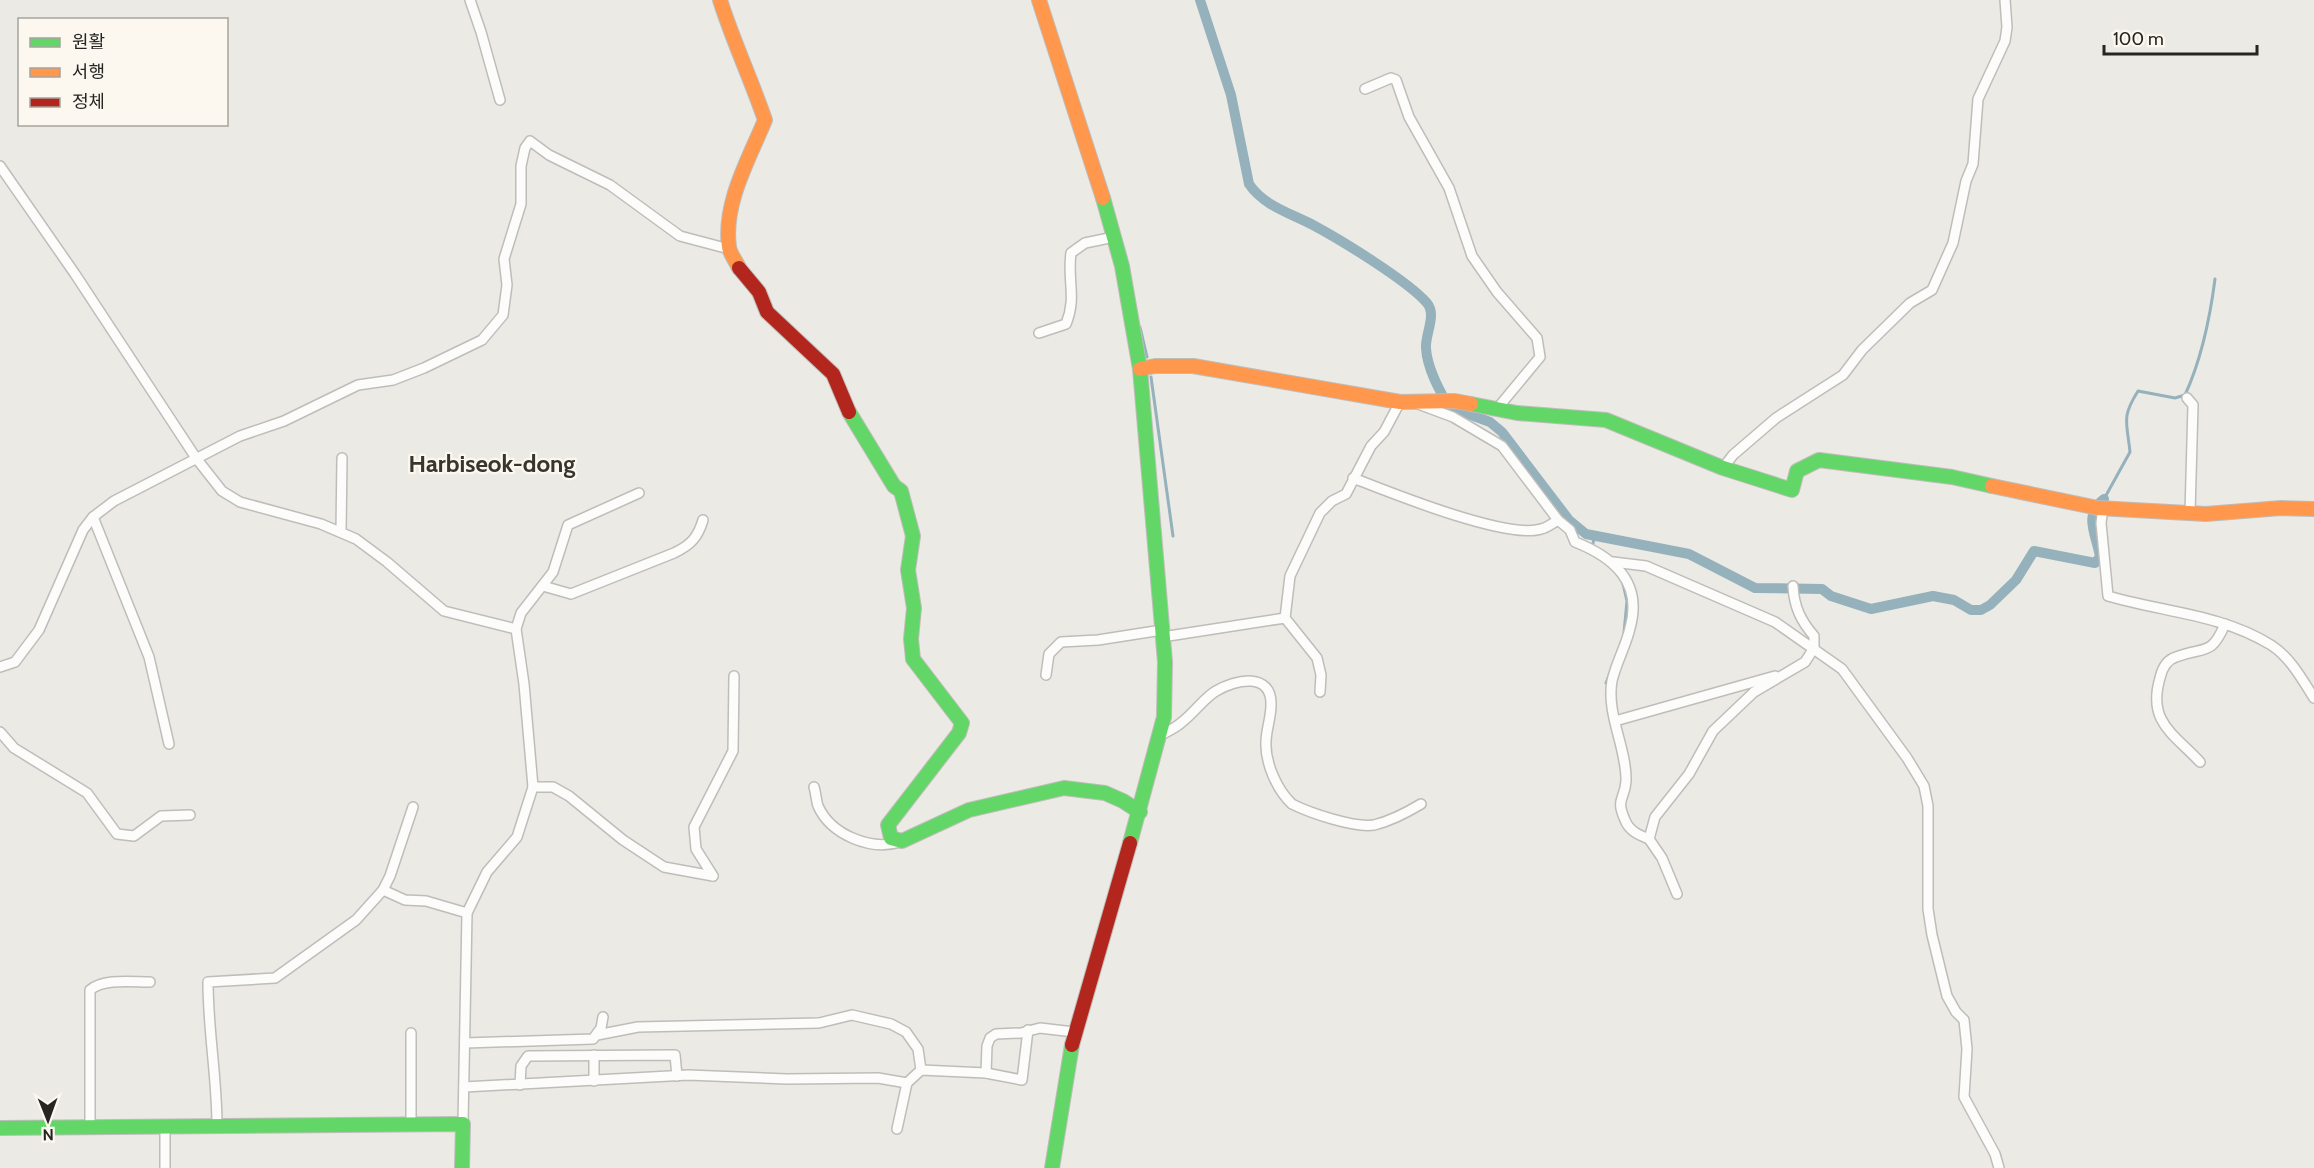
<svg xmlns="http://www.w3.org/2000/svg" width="2314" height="1168" font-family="Cabin,'Noto Sans KR',sans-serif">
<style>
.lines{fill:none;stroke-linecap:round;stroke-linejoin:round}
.stream{stroke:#94b1bc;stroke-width:3}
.canal{stroke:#94b1bc;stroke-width:10}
.street-casing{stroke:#bfbdba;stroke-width:12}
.fast-casing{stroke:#bfbdba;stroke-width:16}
.slow-casing{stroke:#bfbdba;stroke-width:16}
.jam-casing{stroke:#bfbdba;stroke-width:16}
.street{stroke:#fcfcfb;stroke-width:9}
.fast{stroke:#63d668;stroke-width:14}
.slow{stroke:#ff974d;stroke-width:14}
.jam{stroke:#b3261e;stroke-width:14}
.labels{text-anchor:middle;stroke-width:4.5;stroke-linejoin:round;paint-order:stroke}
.quarter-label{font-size:24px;font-weight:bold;fill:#38342e;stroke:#fcf8f0}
</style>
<rect width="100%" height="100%" fill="#eceae5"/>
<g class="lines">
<g class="stream">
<polyline points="1140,327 1147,357"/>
<polyline points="1151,377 1173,536"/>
<path d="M2104 499 2130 452C2127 422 2121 418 2138 391L2175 398 2185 395C2202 358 2210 318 2215 279"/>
<polyline points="1592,549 1594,538"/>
<polyline points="1623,584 1627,601 1624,633"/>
<polyline points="1606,683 1610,673"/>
</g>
<path class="canal" d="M1200 0 1231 95 1249 184C1264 206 1290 213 1313 225 1341 240 1408 281 1427 303 1437 315 1425 334 1426 348 1427 368 1439 390 1449 407L1490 422 1502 432 1569 520 1586 534 1689 554 1755 588 1822 589 1831 596 1871 609 1933 596 1954 600 1971 610H1981L1990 605 2016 580 2034 551 2095 563 2100 557C2097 536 2082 515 2104 499"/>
<g class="street-casing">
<g id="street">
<polyline points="470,0 481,32 500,100"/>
<polyline points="1365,89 1391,78 1396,80 1409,117 1449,188 1472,256 1497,292 1537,338 1540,357 1496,410"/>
<polyline points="0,166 75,274 196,458 222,491 240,502 321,524 356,539 387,562 444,611 516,629"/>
<path d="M1039 333 1066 324C1077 297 1067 280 1071 253L1085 243 1114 237"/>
<polyline points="2187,398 2193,405 2190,513"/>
<path d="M1418 404 1453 417 1502 446 1558 520 1570 530 1575 542C1613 557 1643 582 1630 628 1626 646 1616 663 1612 681 1606 714 1627 749 1626 781 1625 800 1615 798 1625 820 1629 831 1639 835 1649 839"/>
<polyline points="1723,468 1733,455 1776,418 1843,375 1862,350 1910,303 1932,290 1953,243 1966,181 1973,164 1978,99 2005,41 2007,27 2005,0"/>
<path d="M1353 478C1389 492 1507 540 1541 529 1547 528 1553 523 1558 520"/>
<path d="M2103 508 2101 523 2108 596C2162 612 2221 614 2271 645 2290 657 2302 679 2314 698"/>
<polyline points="93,517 149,657 169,744"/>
<polyline points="341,531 342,458"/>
<polyline points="1613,562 1646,566 1775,622 1842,669 1907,758 1924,786 1928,806 1928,909 1932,935 1947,996 1956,1012 1964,1020 1967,1049 1964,1097 1995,1154 1999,1168"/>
<path d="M543 586 571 594 674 553C691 545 698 537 703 520"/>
<polyline points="1162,637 1285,618"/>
<polyline points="0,667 15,662 39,630 83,530 93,517 114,501 240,436 284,421 358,385 393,380 424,368 482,340 503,315 507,285 504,259 521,204 521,166 525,148 530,141 549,155 610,185 680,236 729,249"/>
<polyline points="1046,675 1049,654 1061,642 1098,640 1162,630"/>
<polyline points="1320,692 1321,675 1317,658 1285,618 1290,576 1320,513 1332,501 1346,494 1371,446 1384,432 1400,402"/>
<polyline points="1615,721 1775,676"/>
<polyline points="0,732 14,748 87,793 117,834 134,836 161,816 190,815"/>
<path d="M1159 736C1166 732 1176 728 1182 722 1194 713 1204 698 1216 691 1236 679 1272 672 1271 705 1271 718 1266 730 1266 742 1265 763 1277 790 1292 804 1310 813 1354 828 1374 825 1391 821 1406 813 1421 804"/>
<path d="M2200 762C2174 734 2147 722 2160 678 2162 669 2166 660 2176 657 2205 646 2211 657 2225 624"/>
<polyline points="533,787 553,787 569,796 623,840 664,867 713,876"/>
<path d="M814 787C816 793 816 800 818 806 831 835 871 851 900 842"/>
<polyline points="713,876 696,849 694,827 733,751 734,676"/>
<polyline points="383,890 405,900 426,901 467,913"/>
<path d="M1677 894 1662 858 1649 839 1655 817 1689 774 1713 731 1754 692 1805 662 1814 648V636C1801 621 1794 607 1793 586"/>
<polyline points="411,1033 411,1124"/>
<polyline points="597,1035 638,1027 819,1023 852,1015 891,1024 906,1032 918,1049 921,1070"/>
<polyline points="465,1043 593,1039 601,1028 603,1017"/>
<polyline points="986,1073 987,1046 990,1038 996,1034 1021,1033 1040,1028 1074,1032"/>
<polyline points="594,1081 594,1055"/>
<polyline points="520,1085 521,1066 528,1056 675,1055 677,1076"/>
<polyline points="464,1087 688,1075 787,1079 878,1078 907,1083"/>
<polyline points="463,1124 467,913 487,872 517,837 533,787 524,684 516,629 521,613 553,572 568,525 639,493"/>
<path d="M217 1126C217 1077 208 1031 208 982L275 978 356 920 383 890 390 876 413 807"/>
<path d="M90 1127V990C103 978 133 982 150 982"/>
<polyline points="165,1127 165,1168"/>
<polyline points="897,1129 907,1083 921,1070 986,1073 1022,1080 1028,1030"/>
</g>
</g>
<g class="fast-casing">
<g id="fast">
<polyline points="1103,198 1122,266 1140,369 1165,662 1164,717 1130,843"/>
<polyline points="1471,404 1517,413 1606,420 1723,468 1792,490 1797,471 1819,460 1952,477 1992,486"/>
<polyline points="849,412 894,486 901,491 913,536 908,570 914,608 911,639 913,659 962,723 959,733 888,825 891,838 902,841 969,810 1064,788 1105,793 1123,801 1140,812"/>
<polyline points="0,1128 463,1124 462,1168"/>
<polyline points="1052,1168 1072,1045"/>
</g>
</g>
<g class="slow-casing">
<g id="slow">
<path d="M720 0C733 41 751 79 765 120 749 159 723 203 729 247 730 254 736 261 739 268"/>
<polyline points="1039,0 1103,198"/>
<polyline points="1140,369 1155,366 1193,366 1400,402 1455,401 1471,404"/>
<polyline points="1992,486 2098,508 2206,514 2281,508 2314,509"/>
</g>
</g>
<g class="jam-casing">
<g id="jam">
<polyline points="739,268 759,292 767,312 833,374 849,412"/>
<polyline points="1072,1045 1130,843"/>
</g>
</g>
<use href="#street" class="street"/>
<use href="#fast" class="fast"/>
<use href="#slow" class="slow"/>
<use href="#jam" class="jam"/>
</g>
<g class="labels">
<g class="quarter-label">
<text x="492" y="472">Harbiseok-dong</text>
</g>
</g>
<rect x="18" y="18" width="210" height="108" fill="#fcf8f0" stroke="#a6a49e" stroke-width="1.5"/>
<rect x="30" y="38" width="30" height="9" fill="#63d668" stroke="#a6a49e" stroke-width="1.5"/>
<text x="72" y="48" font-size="18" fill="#262522">원활</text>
<rect x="30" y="68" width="30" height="9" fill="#ff974d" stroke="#a6a49e" stroke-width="1.5"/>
<text x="72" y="78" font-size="18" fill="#262522">서행</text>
<rect x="30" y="98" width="30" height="9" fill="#b3261e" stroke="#a6a49e" stroke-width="1.5"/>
<text x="72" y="108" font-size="18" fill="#262522">정체</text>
<g transform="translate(48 1120) rotate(179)" stroke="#fcf8f0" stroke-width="4.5" paint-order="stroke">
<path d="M0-4.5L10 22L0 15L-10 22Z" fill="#262522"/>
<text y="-9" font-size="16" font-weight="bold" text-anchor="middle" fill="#262522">N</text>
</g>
<path d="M2104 45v9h153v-9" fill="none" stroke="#262522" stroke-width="3"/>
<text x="2113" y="45" font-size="18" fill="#262522" stroke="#fcf8f0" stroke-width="4.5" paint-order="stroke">100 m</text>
</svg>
